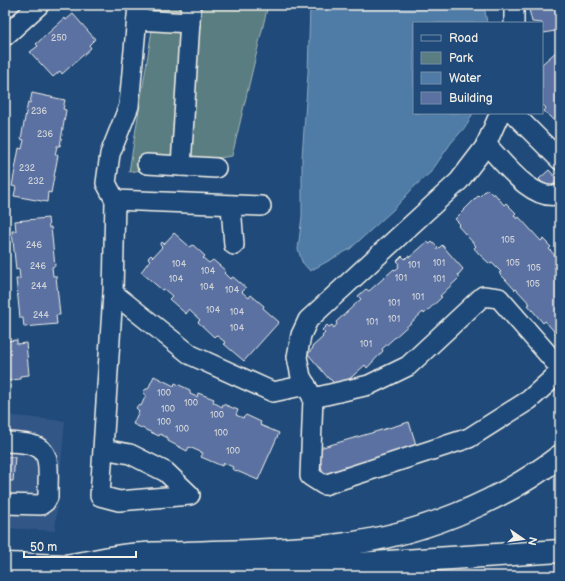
<svg xmlns="http://www.w3.org/2000/svg" width="565" height="581" font-family="'Balsamiq Sans',sans-serif">
<style>
.built{fill:#315686}
.green{fill:#5a7d82;stroke:#a7b7b5}
.water{fill:#507ba7;stroke:#92aac1}
.building{fill:#5a71a2;stroke:#f4f1e8}
.lines{fill:none;stroke-linecap:round;stroke-linejoin:round}
.minor-casing{stroke:#f4f1e8;stroke-width:22}
.major-casing{stroke:#f4f1e8;stroke-width:25}
.highway-casing{stroke:#f4f1e8;stroke-width:25}
.minor{stroke:#1f4a7a;stroke-width:19}
.major{stroke:#1f4a7a;stroke-width:22}
.highway{stroke:#1f4a7a;stroke-width:22}
.labels{text-anchor:middle;stroke-width:4;stroke-linejoin:round;paint-order:stroke}
.number-label{font-size:9px;fill:#ced1d6}
</style>
<rect width="100%" height="100%" fill="#1f4a7a"/>
<filter id="ink" filterUnits="userSpaceOnUse"><feTurbulence type="fractalNoise" baseFrequency=".025" numOctaves="2"/><feDisplacementMap in="SourceGraphic" scale="8" xChannelSelector="R" yChannelSelector="G"/><feConvolveMatrix kernelMatrix="1 2 1 2 8 2 1 2 1" color-interpolation-filters="sRGB"/></filter>
<g filter="url(#ink)">
<polygon class="built" points="5,415 65,421 55,531 5,528"/>
<polygon class="green" points="156,5 268,5 232,156 129,172"/>
<polygon class="water" points="310,5 484,5 487,23 414,23 414,113 473,113 467,125 451,143 431,172 415,186 393,210 350,249 310,271 302,262 298,249 302,216 302,157 308,73"/>
<g class="building">
<polygon points="528,5 560,5 560,30 544,33 542,30 542,23 532,22"/>
<polygon points="73,14 95,39 89,45 91,48 62,74 60,71 53,77 30,52 38,46 36,44 65,18 66,20"/>
<polygon points="557,51 560,54 560,127 544,111 546,108 542,104 542,64"/>
<polygon points="32,93 65,100 63,109 66,110 60,146 57,146 55,155 58,155 51,193 48,192 47,202 14,196 16,187 12,186 19,148 22,149 24,140 21,139 28,102 30,103"/>
<polygon points="549,170 558,180 548,189 539,179"/>
<polygon points="487,189 493,195 494,193 504,205 506,203 516,213 514,215 517,219 519,217 541,241 543,239 551,247 549,249 560,261 560,338 545,321 543,323 528,305 530,304 516,289 515,290 505,279 499,273 501,272 492,263 490,264 480,255 474,248 476,246 458,226 460,224 455,219 478,196 479,197"/>
<polygon points="48,218 49,228 51,227 55,266 52,267 53,276 56,276 60,315 56,315 57,324 24,327 23,318 20,318 16,279 20,279 19,269 16,270 12,231 16,231 15,221"/>
<polygon points="174,233 190,247 193,245 205,256 203,258 209,263 213,260 226,271 224,273 230,279 233,277 246,288 242,292 249,298 251,295 264,306 263,308 279,322 244,361 224,344 225,342 216,335 214,337 198,322 200,320 189,310 186,314 169,299 172,296 164,289 162,290 141,272 150,260 148,258 151,255 153,257 162,247 160,245 162,242 164,244"/>
<polygon points="427,242 430,244 432,242 438,248 437,250 442,245 463,269 458,275 460,277 440,296 442,297 424,314 423,312 382,349 383,351 367,368 365,365 345,383 343,381 337,386 330,379 329,379 308,354 313,348 312,347 323,337 322,336 325,333 322,330 327,325 329,327 332,325 334,328 337,324 336,322 361,299 358,296 366,289 369,291 394,269 395,270 399,267 398,265 399,263 397,261 402,256 405,259 408,256 410,257"/>
<polygon points="17,340 17,344 26,343 29,375 20,376 20,379 5,381 5,341"/>
<polygon points="154,376 174,386 175,383 190,390 190,394 197,397 198,393 214,399 213,402 222,407 223,404 238,410 236,415 243,418 246,415 261,422 260,425 279,433 258,480 232,469 233,467 224,463 222,466 201,457 203,453 189,447 187,451 168,441 168,438 160,434 159,436 133,424 139,411 136,408 138,405 141,406 146,395 143,392 146,389 148,389"/>
<polygon points="409,422 417,448 324,476 316,449"/>
<polygon points="5,457 15,457 13,481 5,481"/>
</g>
<g class="lines">
<g class="minor-casing">
<g id="minor">
<polyline points="138,5 129,106 110,154 106,183 115,200 113,293 191,355 273,392 306,385"/>
<polyline points="191,5 181,166 216,168"/>
<polyline points="514,5 514,23"/>
<polyline points="137,20 190,23"/>
<polyline points="5,36 39,5"/>
<polyline points="500,113 485,147 459,181 308,320 301,335 297,357 301,377 313,398 310,476 324,485 469,438 529,400 560,372"/>
<polyline points="513,113 560,160"/>
<path d="M486 144C502 161 534 204 560 194"/>
<polyline points="147,164 181,166"/>
<polyline points="115,200 261,206"/>
<polyline points="231,206 234,245"/>
<polyline points="313,398 369,385 408,366 483,296 499,298 560,368"/>
<path d="M5 442C54 443 48 455 48 497L45 502 41 505 5 504"/>
<polyline points="103,449 130,454 166,472 190,495 119,501 100,496 113,293"/>
</g>
</g>
<g class="major-casing">
<polyline id="major" points="5,564 189,570 295,568 560,551"/>
</g>
<g class="highway-casing">
<path id="highway" d="M71 565C91 562 111 557 131 555 149 553 168 553 186 553 237 551 289 551 340 545 418 535 498 504 560 456"/>
</g>
<use href="#minor" class="minor"/>
<use href="#major" class="major"/>
<use href="#highway" class="highway"/>
</g>
</g>
<g class="labels">
<g class="number-label">
<text x="59" y="41">250</text>
<text x="39" y="114">236</text>
<text x="45" y="137">236</text>
<text x="27" y="171">232</text>
<text x="36" y="184">232</text>
<text x="508" y="243">105</text>
<text x="34" y="248">246</text>
<text x="439" y="266">101</text>
<text x="513" y="266">105</text>
<text x="179" y="267">104</text>
<text x="414" y="268">101</text>
<text x="38" y="269">246</text>
<text x="534" y="271">105</text>
<text x="208" y="274">104</text>
<text x="401" y="281">101</text>
<text x="176" y="282">104</text>
<text x="439" y="282">101</text>
<text x="533" y="287">105</text>
<text x="39" y="289">244</text>
<text x="207" y="290">104</text>
<text x="232" y="293">104</text>
<text x="418" y="300">101</text>
<text x="394" y="306">101</text>
<text x="213" y="313">104</text>
<text x="237" y="315">104</text>
<text x="41" y="318">244</text>
<text x="394" y="322">101</text>
<text x="372" y="325">101</text>
<text x="237" y="331">104</text>
<text x="366" y="347">101</text>
<text x="164" y="396">100</text>
<text x="191" y="406">100</text>
<text x="168" y="412">100</text>
<text x="217" y="418">100</text>
<text x="164" y="425">100</text>
<text x="182" y="432">100</text>
<text x="221" y="436">100</text>
<text x="233" y="454">100</text>
</g>
</g>
<rect width="565" height="581" fill="none" stroke="#1f4a7a" stroke-width="20"/>
<rect x="10" y="10" width="545" height="561" fill="none" stroke="#f4f1e8" stroke-width="1.5" filter="url(#ink)"/>
<rect x="413" y="22" width="130" height="92" fill="#1f4a7a" stroke="#748da6"/>
<rect x="421" y="35" width="20" height="6" fill="#1f4a7a" stroke="#748da6"/>
<text x="449" y="42" font-size="12" fill="#f4f1e8">Road</text>
<rect x="421" y="52" width="20" height="12" fill="#5a7d82" stroke="#748da6"/>
<text x="449" y="62" font-size="12" fill="#f4f1e8">Park</text>
<rect x="421" y="72" width="20" height="12" fill="#507ba7" stroke="#748da6"/>
<text x="449" y="82" font-size="12" fill="#f4f1e8">Water</text>
<rect x="421" y="92" width="20" height="12" fill="#5a71a2" stroke="#748da6"/>
<text x="449" y="102" font-size="12" fill="#f4f1e8">Building</text>
<g transform="translate(523 539) rotate(103)" stroke="#1f4a7a" stroke-width="3" paint-order="stroke">
<path d="M0-3L7 15L0 10L-7 15Z" fill="#f4f1e8"/>
<text y="-6" font-size="11" font-weight="bold" text-anchor="middle" fill="#f4f1e8">N</text>
</g>
<path d="M24 551v6h112v-6" fill="none" stroke="#f4f1e8" stroke-width="2"/>
<text x="30" y="551" font-size="12" fill="#f4f1e8" stroke="#1f4a7a" stroke-width="3" paint-order="stroke">50 m</text>
</svg>
